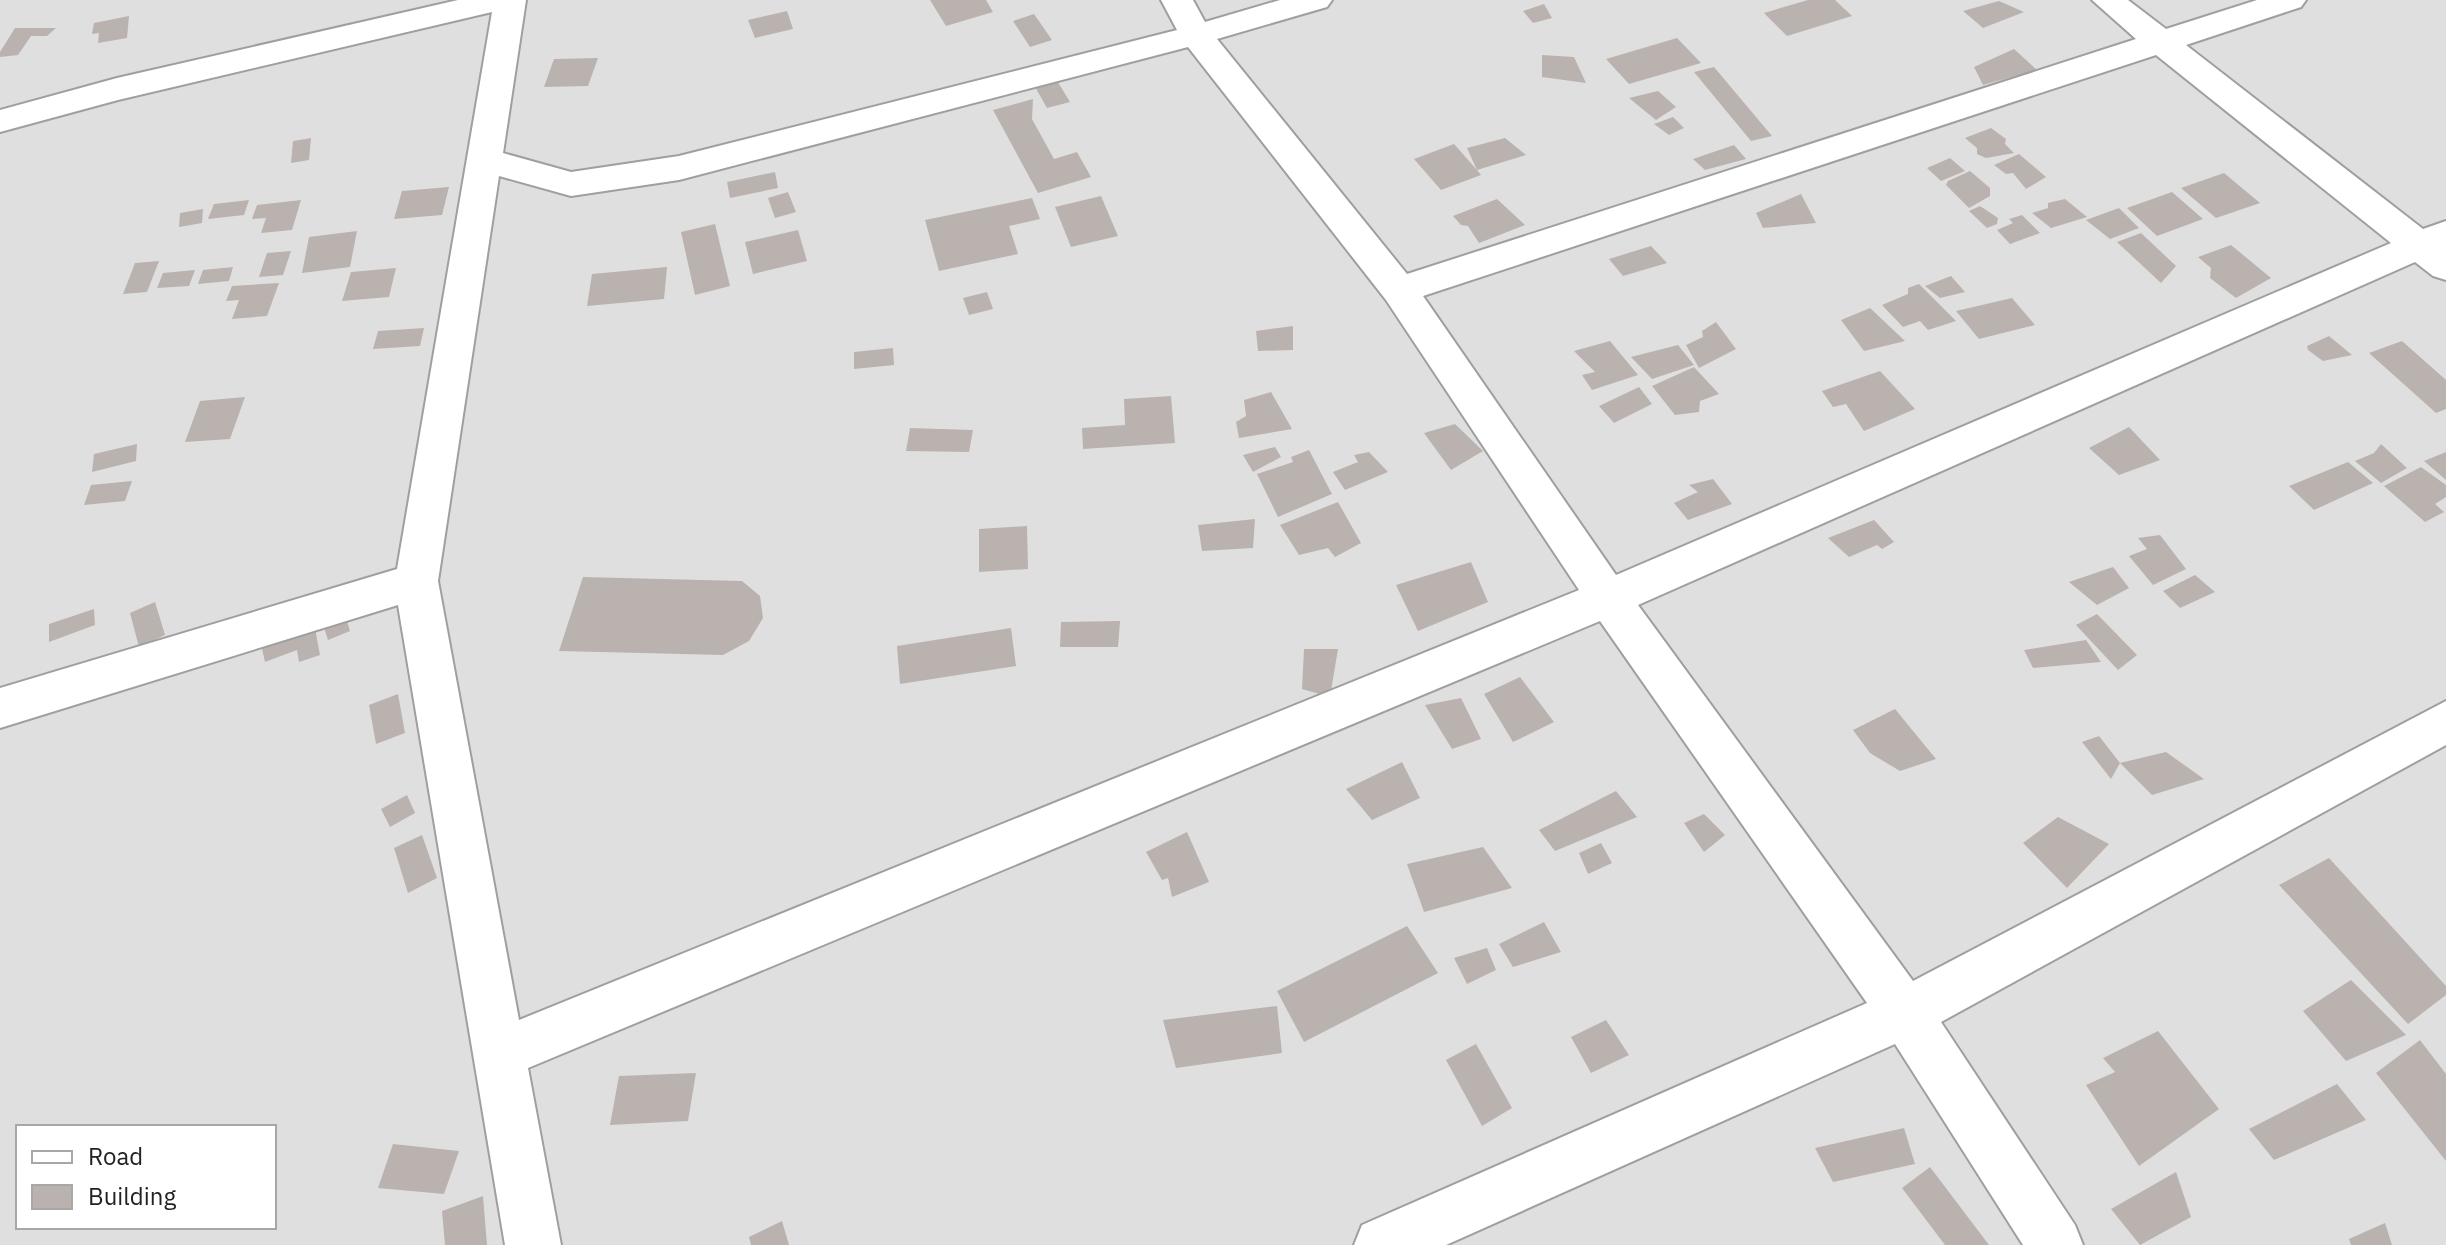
<svg xmlns="http://www.w3.org/2000/svg" width="2446" height="1245" font-family="'IBM Plex Sans',sans-serif">
<style>
.residential{fill:#e0dfdf;fill-rule:evenodd}
.building{fill:#bab2af}
.lines{fill:none;stroke-linecap:round;stroke-linejoin:round}
.minor-casing{stroke:#9f9f9f;stroke-width:4}
.minor{fill:#fff;fill-rule:evenodd}
</style>
<rect width="100%" height="100%" fill="#f1eeea"/>
<path class="residential" d="M0 0H2446V1245H0ZM18 1127H274V1227H18Z"/>
<g class="building">
<polygon points="930,0 986,0 993,12 946,26"/>
<polygon points="1808,0 1835,0 1852,16 1787,36 1764,13"/>
<polygon points="1999,1 2024,12 1983,28 1963,11"/>
<polygon points="1544,4 1552,18 1533,23 1523,11"/>
<polygon points="787,11 793,29 755,38 748,20"/>
<polygon points="1034,14 1052,40 1030,47 1013,21"/>
<polygon points="129,16 127,38 98,43 99,33 92,34 94,23"/>
<polygon points="15,28 56,28 47,36 31,36 18,55 0,57 0,52"/>
<polygon points="1677,38 1701,63 1629,84 1606,59"/>
<polygon points="2014,49 2037,70 1983,85 1974,67"/>
<polygon points="1542,55 1574,57 1586,83 1542,77"/>
<polygon points="598,58 588,86 544,87 554,59"/>
<polygon points="1714,67 1772,136 1751,141 1694,72"/>
<polygon points="1056,79 1070,102 1047,108 1034,85"/>
<polygon points="1658,91 1676,107 1656,120 1629,98"/>
<polygon points="1033,99 1032,119 1054,159 1077,152 1091,177 1038,193 993,110"/>
<polygon points="1673,117 1684,128 1669,135 1654,124"/>
<polygon points="1991,128 2006,139 2005,144 2014,153 1986,158 1977,154 1977,148 1965,138"/>
<polygon points="311,138 309,160 291,163 293,141"/>
<polygon points="1505,138 1526,155 1477,170 1481,175 1441,190 1414,159 1454,144 1477,170 1467,148"/>
<polygon points="1734,145 1746,159 1705,170 1693,159"/>
<polygon points="2019,154 2046,177 2026,189 2013,173 2006,174 1994,165"/>
<polygon points="1950,158 1965,171 1941,181 1927,168"/>
<polygon points="1970,171 1990,188 1990,196 1969,208 1946,185 1948,181"/>
<polygon points="775,172 778,188 730,198 727,182"/>
<polygon points="2224,173 2260,203 2216,218 2181,188"/>
<polygon points="449,187 442,215 394,219 402,191"/>
<polygon points="788,192 796,212 775,218 768,198"/>
<polygon points="2172,192 2203,219 2157,236 2127,208"/>
<polygon points="1801,194 1816,223 1763,228 1756,213"/>
<polygon points="1101,196 1118,236 1071,247 1055,207"/>
<polygon points="1032,198 1040,219 1009,226 1018,254 939,271 925,220"/>
<polygon points="1497,199 1525,225 1479,243 1468,226 1461,225 1453,216"/>
<polygon points="2065,199 2087,217 2051,228 2032,213 2048,208 2048,203"/>
<polygon points="249,200 244,215 208,219 214,204"/>
<polygon points="301,200 292,230 261,233 266,218 252,219 257,205"/>
<polygon points="1980,206 1998,218 1997,224 1987,228 1969,211"/>
<polygon points="2119,208 2139,228 2110,239 2086,220"/>
<polygon points="203,209 202,223 179,227 180,213"/>
<polygon points="2022,215 2040,233 2010,244 1997,230 2013,223 2009,219"/>
<polygon points="715,224 730,286 695,295 681,232"/>
<polygon points="798,230 807,261 753,274 745,242"/>
<polygon points="357,231 350,267 302,273 309,237"/>
<polygon points="2141,233 2176,266 2161,283 2117,242"/>
<polygon points="2231,245 2271,278 2236,298 2210,278 2211,268 2198,257"/>
<polygon points="1651,246 1667,263 1623,276 1609,259"/>
<polygon points="291,251 283,275 259,277 267,253"/>
<polygon points="159,261 147,292 123,294 135,263"/>
<polygon points="233,267 229,281 198,284 203,270"/>
<polygon points="667,267 664,299 587,306 592,274"/>
<polygon points="396,268 389,297 342,301 351,272"/>
<polygon points="195,270 189,286 157,288 163,273"/>
<polygon points="1951,276 1965,292 1940,298 1925,286"/>
<polygon points="279,283 267,316 232,319 239,300 226,301 232,286"/>
<polygon points="1919,284 1956,321 1928,330 1920,321 1903,327 1882,305 1908,294 1908,288"/>
<polygon points="987,292 993,309 969,315 963,298"/>
<polygon points="2012,298 2035,325 1979,339 1956,311"/>
<polygon points="1870,308 1905,341 1864,351 1841,320"/>
<polygon points="1716,322 1736,349 1699,368 1686,345 1703,337 1702,331"/>
<polygon points="1293,326 1293,350 1258,351 1256,331"/>
<polygon points="424,328 420,346 373,349 378,331"/>
<polygon points="2329,336 2352,355 2323,361 2308,350 2307,346"/>
<polygon points="1610,341 1638,375 1592,390 1582,375 1595,372 1574,351"/>
<polygon points="2402,341 2446,380 2446,409 2436,413 2369,353"/>
<polygon points="1678,345 1694,365 1652,379 1631,357"/>
<polygon points="893,348 894,365 854,369 854,352"/>
<polygon points="1694,367 1719,394 1700,401 1699,412 1675,415 1652,386"/>
<polygon points="1880,371 1915,409 1864,431 1846,404 1833,407 1822,391"/>
<polygon points="1639,387 1652,404 1614,423 1599,406"/>
<polygon points="1271,392 1292,429 1239,438 1236,422 1246,416 1244,400"/>
<polygon points="1171,396 1175,443 1083,449 1082,428 1125,425 1124,399"/>
<polygon points="245,397 230,439 185,442 200,401"/>
<polygon points="1455,424 1483,451 1451,470 1424,433"/>
<polygon points="2129,427 2160,460 2119,475 2089,448"/>
<polygon points="910,428 973,430 969,452 906,451"/>
<polygon points="137,444 136,461 92,472 94,454"/>
<polygon points="2381,444 2407,468 2381,483 2355,461 2374,453"/>
<polygon points="1275,447 1281,457 1253,472 1243,455"/>
<polygon points="1309,450 1332,494 1278,517 1257,474 1293,462 1291,457"/>
<polygon points="1369,452 1388,472 1345,490 1333,472 1358,462 1354,455"/>
<polygon points="2446,452 2446,480 2424,461"/>
<polygon points="2348,462 2373,483 2314,510 2289,486"/>
<polygon points="2421,467 2446,485 2446,497 2435,504 2444,512 2425,522 2384,486"/>
<polygon points="1713,479 1732,504 1688,520 1674,503 1698,492 1689,485"/>
<polygon points="132,481 125,501 84,505 91,485"/>
<polygon points="1338,502 1361,543 1335,557 1328,548 1299,555 1280,525"/>
<polygon points="1255,519 1253,548 1202,551 1198,525"/>
<polygon points="1874,520 1894,542 1882,549 1877,545 1849,557 1828,538"/>
<polygon points="1027,526 1028,569 979,572 979,529"/>
<polygon points="2160,535 2186,569 2153,585 2129,556 2147,549 2138,538"/>
<polygon points="1471,562 1488,602 1418,631 1396,585"/>
<polygon points="2113,567 2129,588 2097,605 2069,582"/>
<polygon points="2195,575 2215,592 2180,608 2163,591"/>
<polygon points="583,577 742,581 760,596 763,618 749,641 723,655 559,651"/>
<polygon points="155,602 165,635 139,647 130,613"/>
<polygon points="94,609 95,625 49,642 49,624"/>
<polygon points="2097,614 2137,655 2118,670 2076,625"/>
<polygon points="345,615 350,631 328,640 323,624"/>
<polygon points="1120,621 1118,647 1060,647 1061,622"/>
<polygon points="314,623 320,655 299,662 297,650 265,662 261,644"/>
<polygon points="1011,628 1016,666 900,684 897,646"/>
<polygon points="2086,640 2101,662 2033,668 2024,650"/>
<polygon points="1304,649 1338,649 1330,697 1302,689"/>
<polygon points="1520,677 1554,722 1513,742 1484,694"/>
<polygon points="398,694 405,733 376,744 369,705"/>
<polygon points="1461,698 1481,739 1452,749 1425,705"/>
<polygon points="1895,709 1936,759 1900,771 1870,753 1853,730"/>
<polygon points="2099,736 2120,763 2111,779 2082,742"/>
<polygon points="2166,752 2204,779 2152,795 2120,763"/>
<polygon points="1402,762 1420,798 1372,820 1346,789"/>
<polygon points="1616,791 1637,817 1555,851 1539,830"/>
<polygon points="407,795 415,813 390,827 381,809"/>
<polygon points="1704,814 1725,835 1704,852 1684,823"/>
<polygon points="2058,817 2109,844 2067,888 2023,843"/>
<polygon points="1187,832 1209,882 1172,897 1168,878 1162,880 1146,852"/>
<polygon points="422,835 437,878 408,893 394,848"/>
<polygon points="1601,843 1612,863 1588,874 1579,853"/>
<polygon points="1483,847 1512,888 1424,912 1407,864"/>
<polygon points="2329,858 2446,986 2446,995 2408,1024 2279,885"/>
<polygon points="1544,922 1561,952 1513,967 1499,944"/>
<polygon points="1407,926 1438,973 1304,1042 1277,991"/>
<polygon points="1487,948 1496,970 1467,984 1454,958"/>
<polygon points="2351,980 2406,1035 2346,1061 2303,1011"/>
<polygon points="1277,1006 1282,1053 1176,1068 1163,1020"/>
<polygon points="1606,1020 1629,1055 1591,1073 1571,1037"/>
<polygon points="2158,1031 2219,1109 2139,1166 2086,1085 2115,1072 2103,1058"/>
<polygon points="2420,1040 2446,1074 2446,1161 2376,1073"/>
<polygon points="1476,1044 1512,1108 1482,1126 1446,1060"/>
<polygon points="696,1073 688,1121 610,1125 619,1076"/>
<polygon points="2337,1084 2366,1120 2274,1160 2249,1129"/>
<polygon points="1904,1128 1915,1164 1833,1182 1815,1148"/>
<polygon points="393,1144 459,1151 444,1194 378,1188"/>
<polygon points="1930,1167 1989,1245 1945,1245 1902,1188"/>
<polygon points="2176,1172 2191,1217 2140,1245 2111,1209"/>
<polygon points="483,1196 487,1245 445,1245 442,1211"/>
<polygon points="782,1221 789,1245 751,1245 749,1237"/>
<polygon points="2385,1223 2392,1245 2351,1245 2349,1239"/>
</g>
<g class="lines">
<g class="minor-casing">
<path id="minor" d="M458 0H526L503 153 571 172 679 156 1177 30 1161 0H1193L1205 22 1280 0H1332L1327 7 1217 39 1407 274 2136 39 2092 0H2128L2166 29 2257 0H2306L2301 7 2186 45 2423 229 2446 221V280L2433 276 2415 262 1638 605 1913 981 2446 701V745L1941 1022 2075 1225 2083 1245H2023L1895 1044 1446 1245H1354L1362 1225 1867 1003 1600 621 528 1068 561 1245H505L398 605 0 728V688L397 569 492 12 118 100 0 132V110L117 78ZM1188 47 1386 300 1579 590 519 1020 438 581 499 176 571 196 679 180ZM2156 55 2391 243 1616 575 1423 296Z"/>
</g>
<use href="#minor" class="minor"/>
</g>
<rect x="16" y="1125" width="260" height="104" fill="#ffffff" stroke="#a7a7a7" stroke-width="2"/>
<rect x="32" y="1151" width="40" height="12" fill="#ffffff" stroke="#a7a7a7" stroke-width="2"/>
<text x="88" y="1165" font-size="24" fill="#222222">Road</text>
<rect x="32" y="1185" width="40" height="24" fill="#bab2af" stroke="#a7a7a7" stroke-width="2"/>
<text x="88" y="1205" font-size="24" fill="#222222">Building</text>
</svg>
